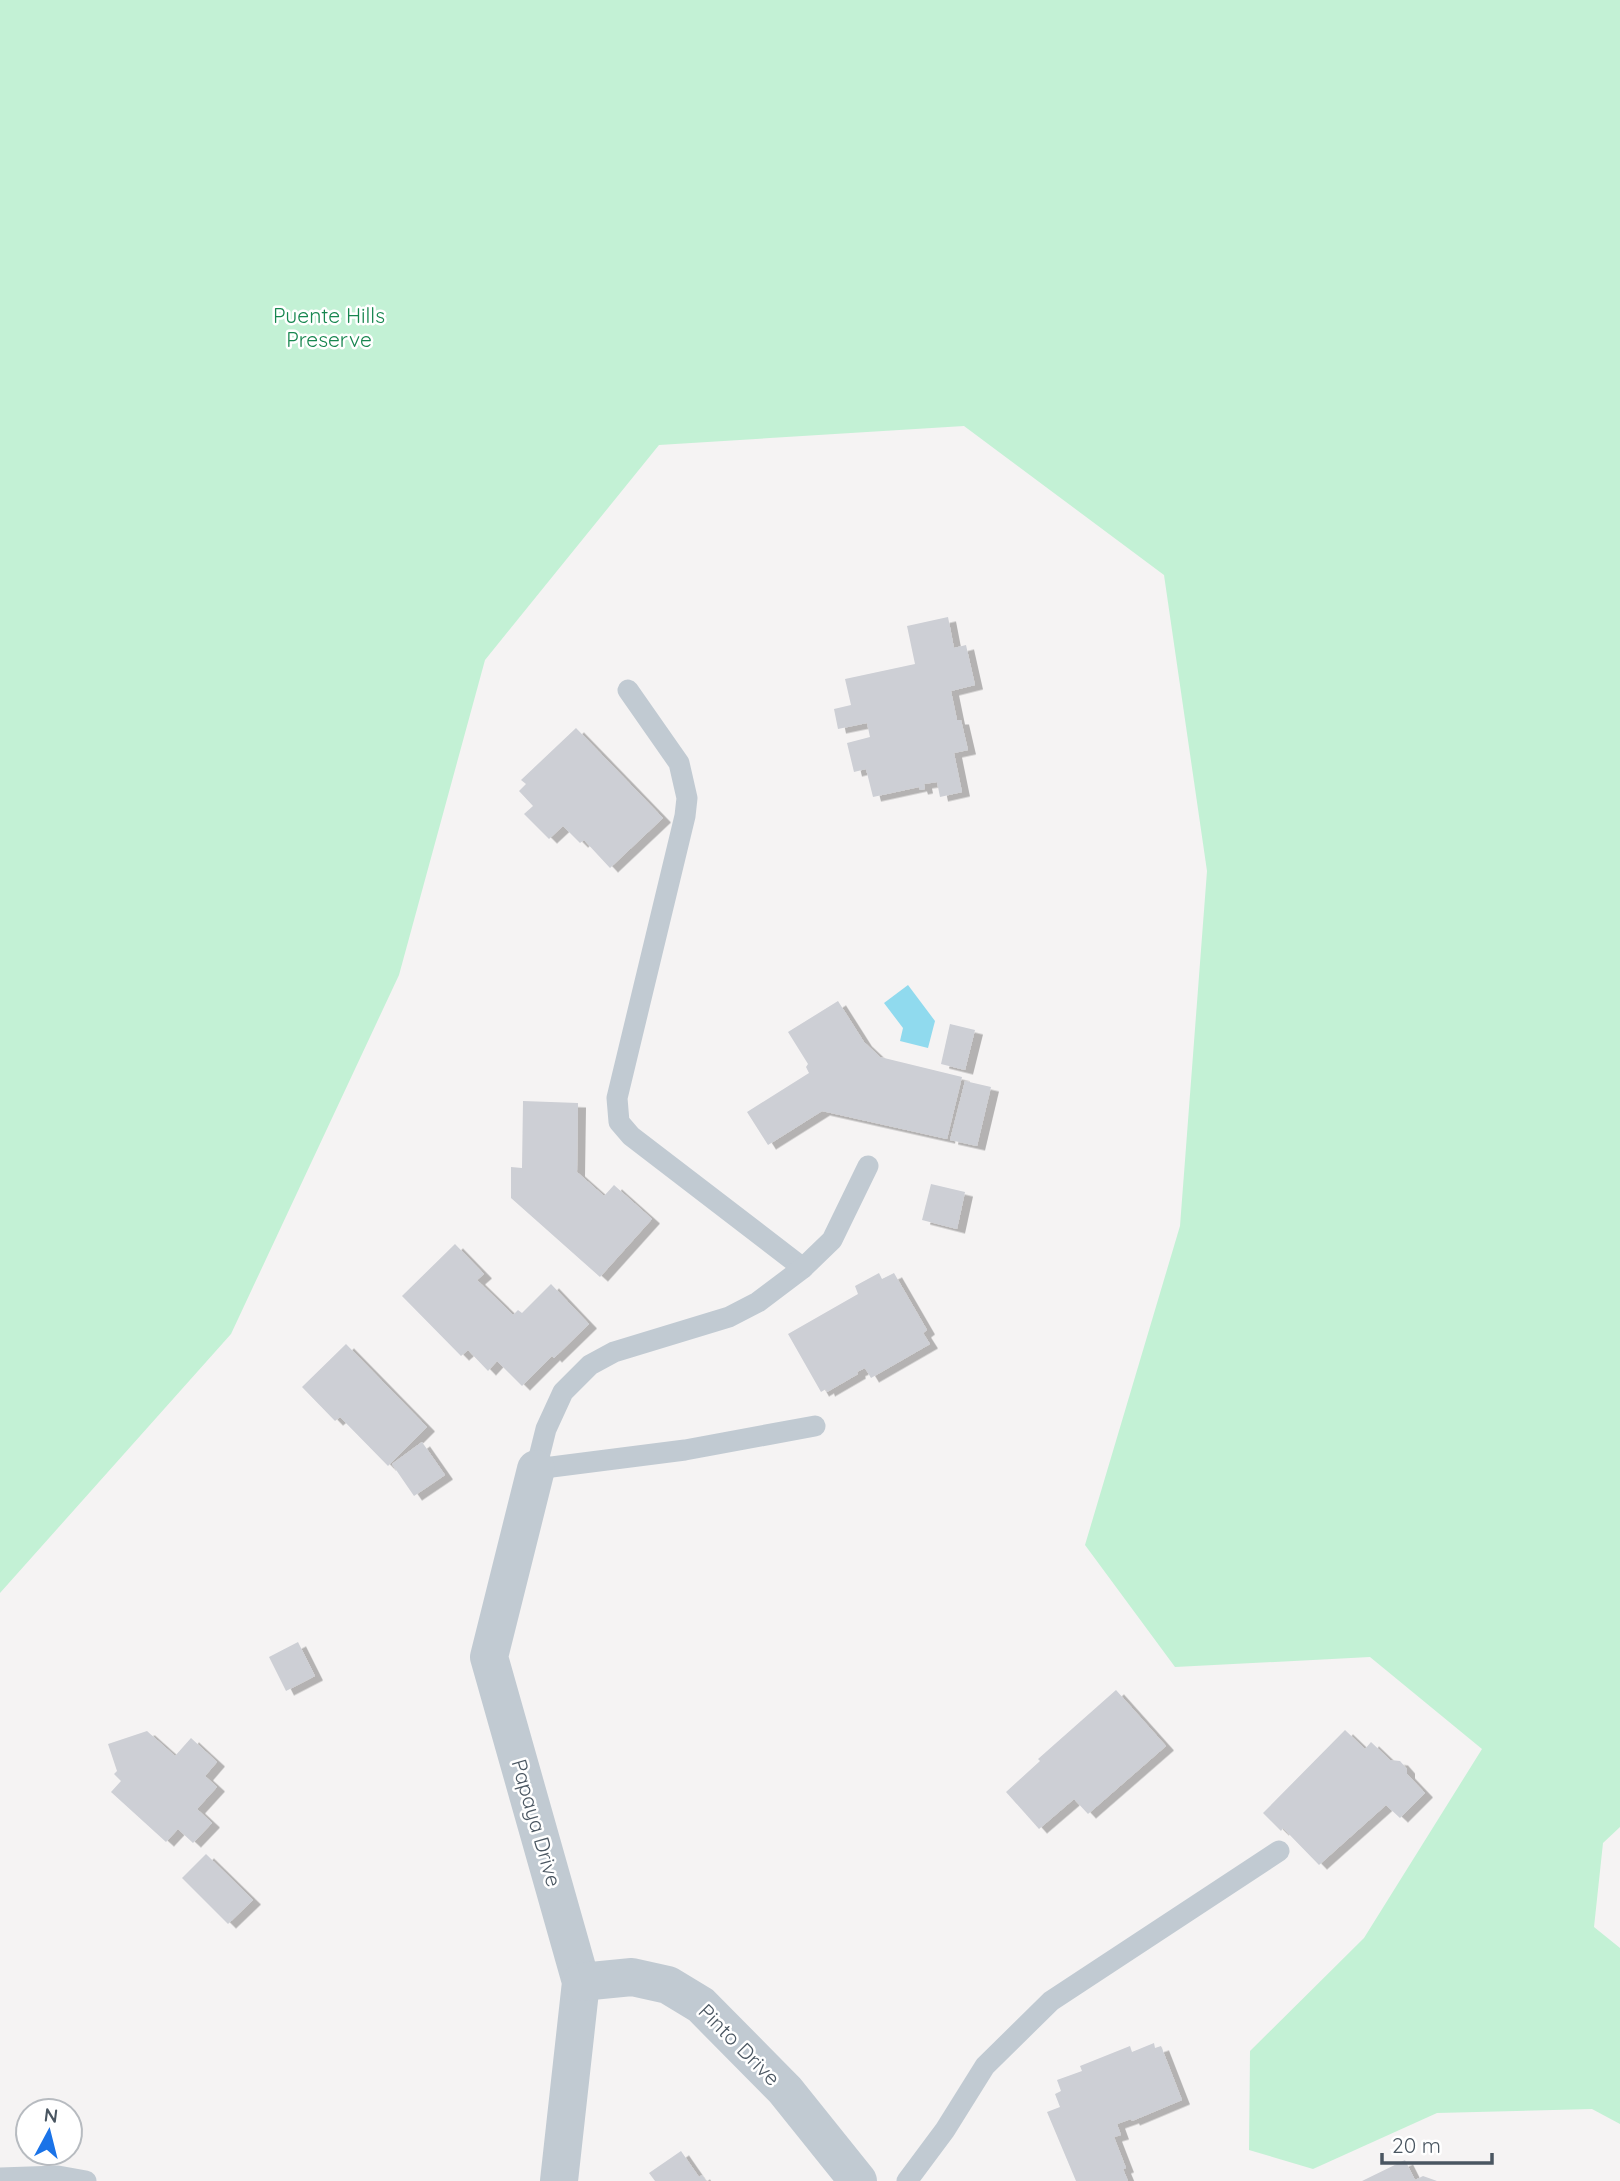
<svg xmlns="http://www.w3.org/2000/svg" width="1620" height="2181" font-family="Quicksand,sans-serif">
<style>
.green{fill:#c3f1d5}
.water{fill:#90daee}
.building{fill:#cdcfd5;filter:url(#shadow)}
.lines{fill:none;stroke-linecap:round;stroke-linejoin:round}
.lane{stroke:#c1cad2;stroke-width:21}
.street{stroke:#c1cad2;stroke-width:38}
.labels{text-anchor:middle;stroke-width:5;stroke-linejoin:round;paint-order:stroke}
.park-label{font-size:21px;fill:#17864f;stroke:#fff}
.street-label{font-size:21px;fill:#4a5661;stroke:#fff}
</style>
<defs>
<filter id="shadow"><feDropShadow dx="8" dy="4.5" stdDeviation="0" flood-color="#0004"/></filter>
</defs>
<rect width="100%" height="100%" fill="#f5f3f3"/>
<polygon class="green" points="0,0 1620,0 1620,1827 1603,1843 1594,1927 1620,1948 1620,2124 1592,2109 1437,2113 1313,2169 1249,2150 1250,2051 1364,1938 1482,1749 1370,1657 1175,1667 1085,1545 1180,1226 1207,871 1164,575 964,426 659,445 485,660 399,975 231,1334 0,1593"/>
<polygon class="water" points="908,985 935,1021 928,1048 900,1041 903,1028 884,1003"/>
<g class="building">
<polygon points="948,617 954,648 966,645 975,685 951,691 957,720 961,720 968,750 954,753 962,792 940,797 937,782 924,784 925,789 920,790 919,787 873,797 866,769 854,772 847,743 870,737 867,723 838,729 834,709 851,705 845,679 915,664 907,626"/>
<polygon points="576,728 663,818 610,868 584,840 580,843 563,826 549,839 524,814 533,806 519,791 526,784 521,780"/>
<polygon points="838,1001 864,1042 880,1057 962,1077 947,1139 822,1111 768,1145 747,1112 809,1073 806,1067 808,1064 788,1032"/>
<polygon points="950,1024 975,1030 965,1070 941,1064"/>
<polygon points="965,1081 991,1087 977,1146 950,1140"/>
<polygon points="523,1101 578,1103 577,1172 604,1196 614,1185 652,1219 600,1277 511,1198 511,1167 522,1168"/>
<polygon points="931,1184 965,1192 957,1229 922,1220"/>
<polygon points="455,1244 484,1274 477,1280 513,1315 518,1310 522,1313 551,1284 589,1324 554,1358 552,1356 522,1386 497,1361 488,1371 468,1350 461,1356 402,1296"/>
<polygon points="879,1273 882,1279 894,1273 927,1330 923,1333 930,1344 871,1378 865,1368 857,1372 858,1374 827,1392 826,1389 821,1392 788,1334 858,1294 855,1286"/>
<polygon points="346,1344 427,1427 388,1466 340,1417 335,1421 302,1387"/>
<polygon points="422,1442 445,1475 414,1496 392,1464"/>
<polygon points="298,1642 315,1676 286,1691 269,1657"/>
<polygon points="1116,1690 1166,1746 1088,1814 1074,1799 1039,1829 1006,1792 1040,1761 1038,1759"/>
<polygon points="1345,1730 1365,1749 1371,1742 1390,1760 1400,1761 1407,1769 1407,1774 1425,1793 1400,1818 1386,1805 1319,1865 1283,1828 1281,1831 1263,1813"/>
<polygon points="147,1731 175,1756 191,1738 217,1762 205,1776 217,1787 197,1809 212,1823 193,1843 178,1829 166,1842 111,1792 121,1781 114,1774 117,1771 108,1744"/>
<polygon points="206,1854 253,1900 228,1924 182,1878"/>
<polygon points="1154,2043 1155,2048 1161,2046 1182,2100 1132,2121 1131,2119 1117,2124 1121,2135 1114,2137 1126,2168 1123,2169 1128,2181 1076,2181 1047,2112 1060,2107 1055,2094 1061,2091 1057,2080 1082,2071 1080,2066 1130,2046 1132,2052"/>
<polygon points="681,2151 699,2177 702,2175 706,2181 655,2181 649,2173"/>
<polygon points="1405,2160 1415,2180 1423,2176 1437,2181 1362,2181"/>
</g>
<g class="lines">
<g class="lane">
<polyline points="628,690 679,763 687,798 685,816 617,1098 619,1122 631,1136 803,1268"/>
<polyline points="815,1426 685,1450 536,1469 546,1429 563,1392 590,1365 614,1352 729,1317 758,1302 803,1268 832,1240 868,1166"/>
<polyline points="0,2178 58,2176 86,2181"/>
<polyline points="907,2181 945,2130 985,2066 1051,2001 1279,1851"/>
</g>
<g class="street">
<polyline points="536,1469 489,1657 581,1982 559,2181"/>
<polyline points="581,1982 632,1977 668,1985 701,2005 785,2090 858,2181"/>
</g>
</g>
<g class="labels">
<g class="park-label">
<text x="329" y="323">Puente Hills<tspan x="329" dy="24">Preserve</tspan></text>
</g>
<g class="street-label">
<text transform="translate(536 1823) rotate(74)" y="7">Papaya Drive</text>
<text transform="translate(739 2045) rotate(45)" y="7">Pinto Drive</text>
</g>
</g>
<g transform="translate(49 2132) rotate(7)"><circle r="33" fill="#ffffff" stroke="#b7bbc0" stroke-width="2"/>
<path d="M0-5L12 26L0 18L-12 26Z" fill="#1a73e8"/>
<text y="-10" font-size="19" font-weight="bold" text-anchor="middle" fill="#4a5661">N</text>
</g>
<path d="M1382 2153v10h110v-10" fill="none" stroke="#4a5661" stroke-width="3.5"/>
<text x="1392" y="2153" font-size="21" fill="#4a5661" stroke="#ffffff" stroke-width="5" paint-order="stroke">20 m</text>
</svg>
